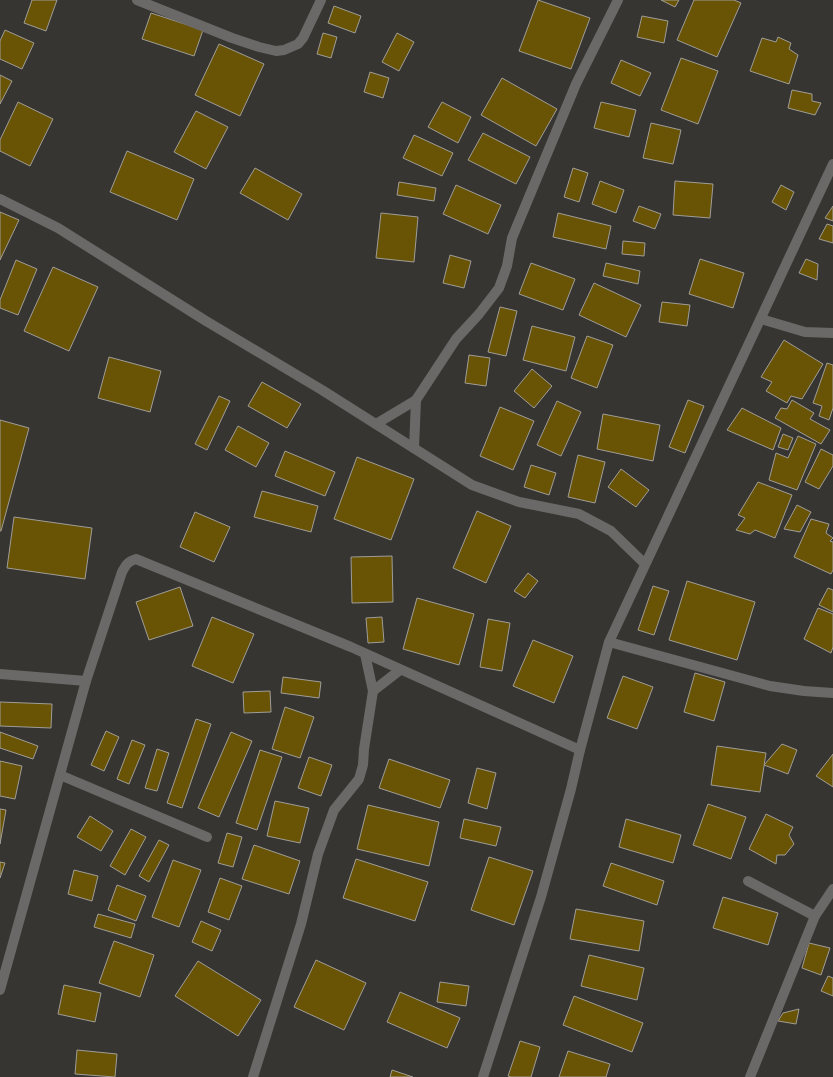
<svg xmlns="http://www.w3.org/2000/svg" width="833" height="1077" font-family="'Archivo Narrow',sans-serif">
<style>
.building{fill:#695405;stroke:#9f9d98}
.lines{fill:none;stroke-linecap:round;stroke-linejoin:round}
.minor{stroke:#6a6967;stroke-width:10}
</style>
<rect width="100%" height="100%" fill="#373531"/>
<g class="building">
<polygon points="32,0 57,0 46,31 24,23"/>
<polygon points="538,0 590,18 571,69 519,51"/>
<polygon points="661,0 679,0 675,7"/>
<polygon points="694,0 734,0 741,3 717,57 677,40"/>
<polygon points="334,6 361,16 355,33 328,23"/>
<polygon points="151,13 203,30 194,56 142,39"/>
<polygon points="642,16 668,21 664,43 637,37"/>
<polygon points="5,30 34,43 22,69 0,59 0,41"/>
<polygon points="323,33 337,37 331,58 317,54"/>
<polygon points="397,33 414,42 399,71 382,62"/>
<polygon points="778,37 791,43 789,49 798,55 789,84 750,71 762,38 776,42"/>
<polygon points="219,44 264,64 240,116 195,95"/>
<polygon points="681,58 718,71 698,124 661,110"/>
<polygon points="621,60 651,73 640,96 611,83"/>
<polygon points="370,72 389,78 383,98 364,92"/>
<polygon points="0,75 12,81 0,104"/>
<polygon points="502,78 557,109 536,146 481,115"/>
<polygon points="792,90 812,94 812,101 821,103 815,115 788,108"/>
<polygon points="18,102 53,119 30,166 0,151 0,140"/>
<polygon points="442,102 471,117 458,143 428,127"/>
<polygon points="601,102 636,110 629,137 594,128"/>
<polygon points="196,111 228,127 206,169 174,152"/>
<polygon points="651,123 681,130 673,164 643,158"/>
<polygon points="483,133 530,157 516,184 468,160"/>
<polygon points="414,135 453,153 442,176 403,158"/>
<polygon points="127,151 194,179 177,220 110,192"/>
<polygon points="255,168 302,194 288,220 240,193"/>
<polygon points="573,168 588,173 579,202 564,197"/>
<polygon points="600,181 624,190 616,213 592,204"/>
<polygon points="675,181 713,184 710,218 673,215"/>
<polygon points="399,182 436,188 434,201 397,195"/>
<polygon points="456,185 501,205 488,234 443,214"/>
<polygon points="781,185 794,192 786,210 772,202"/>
<polygon points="639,206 661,214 655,229 633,221"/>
<polygon points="833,206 833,221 825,218"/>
<polygon points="0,212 19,220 0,260"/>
<polygon points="381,213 418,217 414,262 376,258"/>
<polygon points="558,213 611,226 606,249 553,237"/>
<polygon points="827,224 833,226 833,243 819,239"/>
<polygon points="623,241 645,243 644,256 622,254"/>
<polygon points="450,255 471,261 464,288 443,283"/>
<polygon points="700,259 744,273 733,308 689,294"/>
<polygon points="806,259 818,264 817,280 799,273"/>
<polygon points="16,260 37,269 18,315 0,308 0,300"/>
<polygon points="531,263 575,279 563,310 519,294"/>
<polygon points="606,263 640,271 638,284 603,276"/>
<polygon points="53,267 98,287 69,351 24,331"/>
<polygon points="594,283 641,305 626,337 579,315"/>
<polygon points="662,302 690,305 687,326 659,322"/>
<polygon points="500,307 517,311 506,356 488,352"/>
<polygon points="532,326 575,337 566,371 523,360"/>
<polygon points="587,336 613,345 597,388 571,378"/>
<polygon points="784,340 823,364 802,399 791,396 787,403 766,391 772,382 761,377"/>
<polygon points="469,355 490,358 486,386 465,383"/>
<polygon points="109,357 161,371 150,412 98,398"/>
<polygon points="827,363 833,365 833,408 829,420 819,416 822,406 813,403"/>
<polygon points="532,369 552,386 534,408 514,391"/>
<polygon points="262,382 301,404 287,428 248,406"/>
<polygon points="219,396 230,401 207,450 195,444"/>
<polygon points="688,400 704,406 685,453 669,447"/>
<polygon points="792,400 814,413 810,419 830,430 821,444 775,418 781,408 787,409"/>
<polygon points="557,401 581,412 561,456 537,445"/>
<polygon points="500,407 534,421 513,470 480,456"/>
<polygon points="742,408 781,428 773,450 727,430"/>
<polygon points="603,414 660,425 653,461 597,449"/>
<polygon points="0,420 29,428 1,531 0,531"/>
<polygon points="238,426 269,443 256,467 225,450"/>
<polygon points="783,434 793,438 788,450 778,447"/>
<polygon points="798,436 816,444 797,490 769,480 776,453 788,458"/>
<polygon points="821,449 833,455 833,466 819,489 805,482"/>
<polygon points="285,451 335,472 325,496 275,476"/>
<polygon points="578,455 605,462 595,503 568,497"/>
<polygon points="357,457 414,479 391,540 334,519"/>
<polygon points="531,465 556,473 549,495 524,487"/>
<polygon points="621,469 649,490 636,507 608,487"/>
<polygon points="758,482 792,495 775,538 755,530 750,534 736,530 745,518 738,515"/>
<polygon points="262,491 318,506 311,532 254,517"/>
<polygon points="797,505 811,512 800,532 784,529"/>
<polygon points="477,511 511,526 486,583 453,568"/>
<polygon points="195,512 230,527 214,562 180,547"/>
<polygon points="14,517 92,528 85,579 7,568"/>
<polygon points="811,519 829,524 826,533 833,538 830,541 833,542 833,570 831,574 794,557"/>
<polygon points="392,556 393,602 352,603 351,557"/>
<polygon points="528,573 538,581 525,598 514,591"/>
<polygon points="687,581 755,602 737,660 669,640"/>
<polygon points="653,586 669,591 654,635 638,630"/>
<polygon points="180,587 193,626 149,640 136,602"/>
<polygon points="828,588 833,590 833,612 819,605"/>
<polygon points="417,598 474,614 459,665 403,649"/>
<polygon points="818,608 833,614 833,647 831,653 804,639"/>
<polygon points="212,617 254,634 233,683 192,666"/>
<polygon points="382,617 384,642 368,643 366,618"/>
<polygon points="488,619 510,623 502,671 480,667"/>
<polygon points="533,640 573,656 554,703 513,686"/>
<polygon points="695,673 725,682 714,721 684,712"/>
<polygon points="623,676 653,687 637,729 607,718"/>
<polygon points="283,677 321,682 319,698 281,693"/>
<polygon points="270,691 271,712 244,713 243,692"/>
<polygon points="0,702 52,704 51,728 0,726"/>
<polygon points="285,707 314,717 300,758 272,749"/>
<polygon points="196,719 211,724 182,808 167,803"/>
<polygon points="106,731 119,737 104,771 91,765"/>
<polygon points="0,732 38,746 33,759 0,748"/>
<polygon points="231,732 252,741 219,817 198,808"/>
<polygon points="132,740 145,745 129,784 117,779"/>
<polygon points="782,744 797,750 788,774 764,765"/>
<polygon points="717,746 766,753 760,792 711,785"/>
<polygon points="157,749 169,753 157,791 145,788"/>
<polygon points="260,750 282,757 257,830 236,823"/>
<polygon points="833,754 833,787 816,776"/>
<polygon points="309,757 332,765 321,796 298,788"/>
<polygon points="389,759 450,780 440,808 379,788"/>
<polygon points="0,761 22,766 15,799 0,796"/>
<polygon points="477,768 496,773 487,809 468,803"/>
<polygon points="275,801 309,808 300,843 267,836"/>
<polygon points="708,804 746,817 731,859 693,845"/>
<polygon points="368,805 439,822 429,866 357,849"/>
<polygon points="0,809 6,810 0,844"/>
<polygon points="766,814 793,827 789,835 794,844 785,855 777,855 776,864 749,849"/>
<polygon points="90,816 113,831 101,851 77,837"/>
<polygon points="464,819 501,827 496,846 460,838"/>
<polygon points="626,819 681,835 673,863 619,847"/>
<polygon points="131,829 146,837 125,875 110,866"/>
<polygon points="227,833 242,837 233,867 218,863"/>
<polygon points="159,840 169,845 149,882 139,876"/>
<polygon points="254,845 300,861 289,894 242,879"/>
<polygon points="489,857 533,871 514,925 471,910"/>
<polygon points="356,859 428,882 415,921 343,898"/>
<polygon points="173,860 201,870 179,927 152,917"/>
<polygon points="0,862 5,863 0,878"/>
<polygon points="611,863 664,881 657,905 603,886"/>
<polygon points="74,870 98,876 92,901 68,894"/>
<polygon points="220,878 242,886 229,920 208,912"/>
<polygon points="117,885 146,896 136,921 108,910"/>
<polygon points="723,897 778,913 768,945 713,928"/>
<polygon points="576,909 644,921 639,951 570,939"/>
<polygon points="98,914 135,924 131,938 94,927"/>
<polygon points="201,921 221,930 212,951 192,942"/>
<polygon points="114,941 154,955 140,997 99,983"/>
<polygon points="809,943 830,948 821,975 802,968"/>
<polygon points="589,955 644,968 637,1000 581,986"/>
<polygon points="316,960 366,983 344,1030 294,1007"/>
<polygon points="198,961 261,1000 238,1036 175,996"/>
<polygon points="828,976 833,978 833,996 821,991"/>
<polygon points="440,982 469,986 466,1006 437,1002"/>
<polygon points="64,985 101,993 95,1022 58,1014"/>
<polygon points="400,992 460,1018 447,1048 387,1022"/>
<polygon points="574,996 643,1023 632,1052 563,1025"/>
<polygon points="799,1009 796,1024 778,1021 783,1013"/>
<polygon points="520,1041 540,1047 531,1077 511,1077 508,1076"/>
<polygon points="77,1050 117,1054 115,1077 75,1074"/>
<polygon points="568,1051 610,1064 606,1077 559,1077"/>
<polygon points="392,1070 413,1077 390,1077"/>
</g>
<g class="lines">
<g class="minor">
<polyline points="137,0 232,38 259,47 276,51 284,50 298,44 303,38 321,0"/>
<polyline points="0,199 58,228 206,321 322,390 472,485 519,502 579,514 611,531 645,564"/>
<polyline points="761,319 805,332 833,333"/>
<polyline points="376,424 416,400 456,339 479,314 499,288 507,266 512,238 576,84 618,0"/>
<polyline points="414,448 416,400"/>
<polyline points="609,642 770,686 804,691 833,693"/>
<polyline points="0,674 86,681"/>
<polyline points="373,691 400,670"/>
<polyline points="60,775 207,837"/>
<polyline points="748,881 815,916"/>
<path d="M0 990 86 681 122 572C126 565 127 562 136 559L351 647 580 750"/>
<polyline points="253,1077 301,924 318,854 334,810 359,779 363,765 364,749 373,691 365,654"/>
<polyline points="483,1077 541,897 571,789 580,750 609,642 833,164"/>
<polyline points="750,1077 815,916 833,889"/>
</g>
</g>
</svg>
